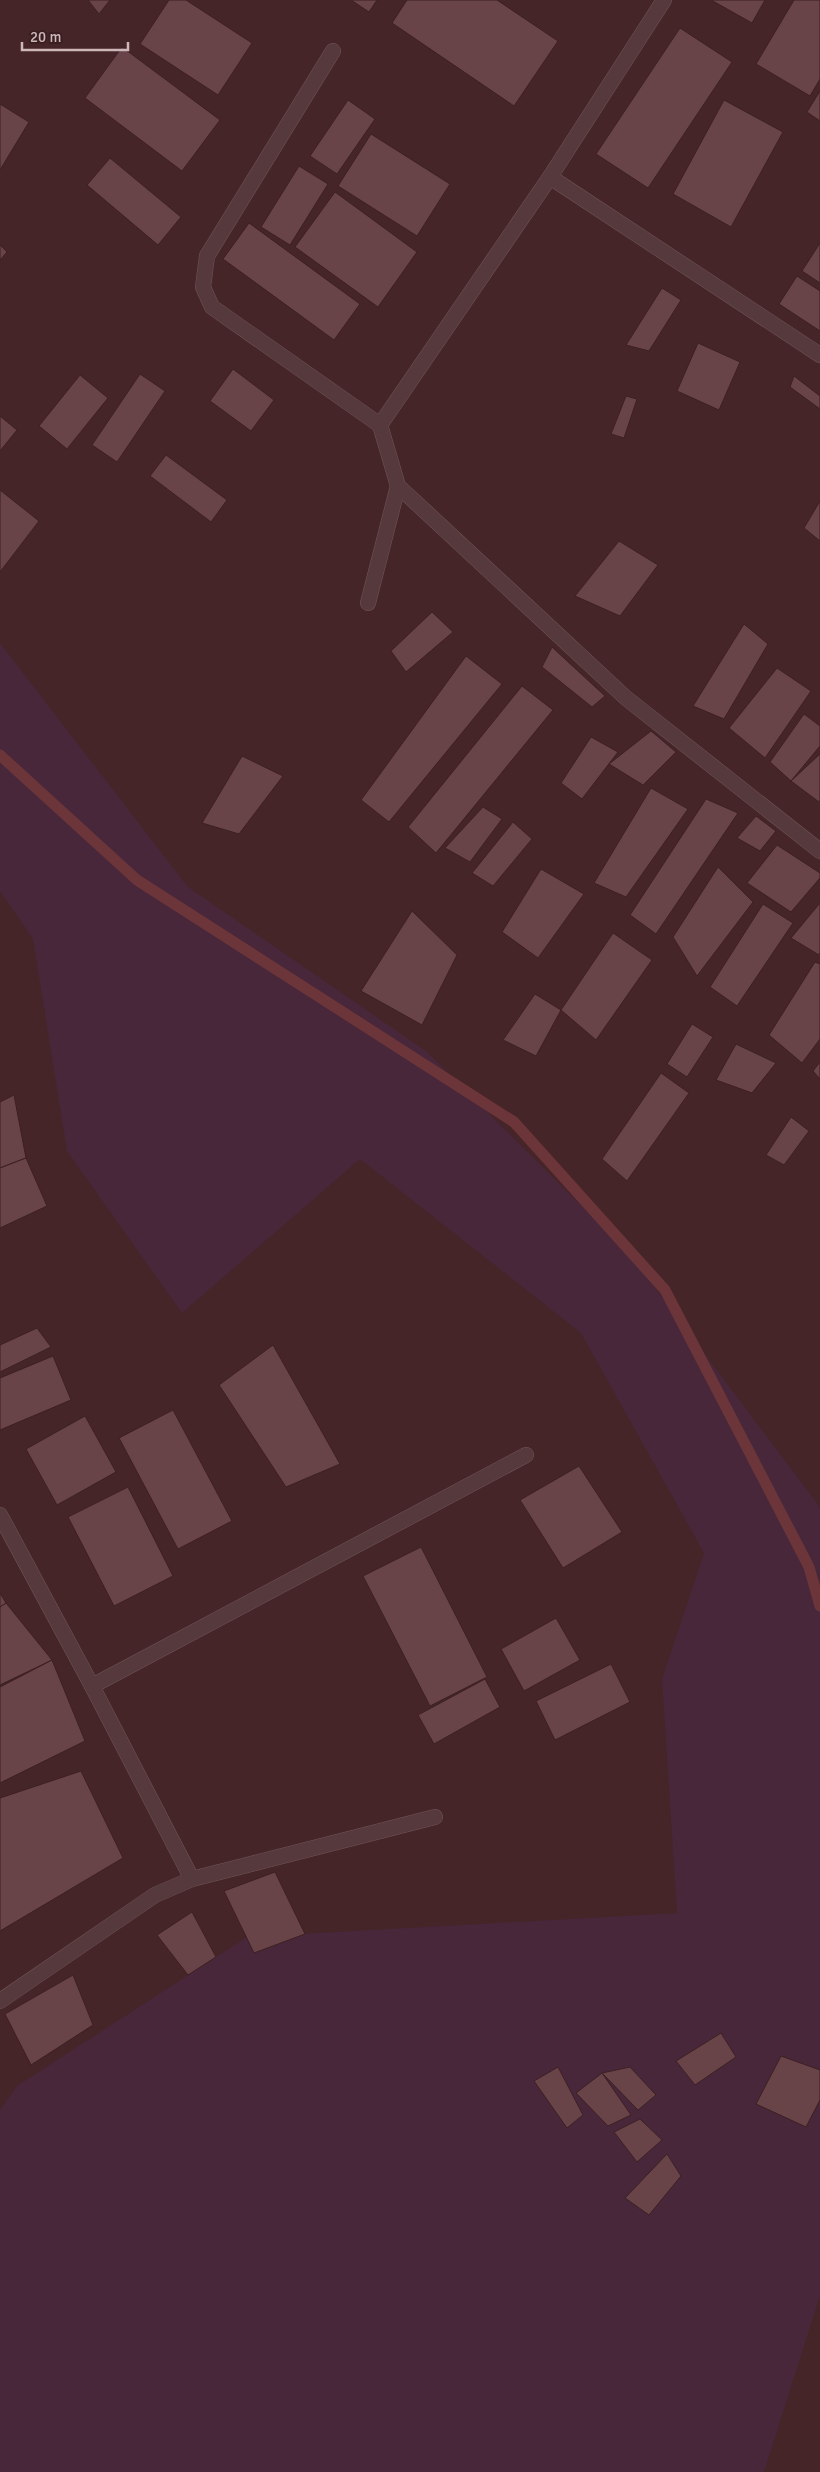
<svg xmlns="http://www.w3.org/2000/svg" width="820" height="2472" font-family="Signika,sans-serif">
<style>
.green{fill:#472739}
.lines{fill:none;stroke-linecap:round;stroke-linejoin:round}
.stream{stroke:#6c353a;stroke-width:11}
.building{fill:#684347;stroke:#3d2022}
.service-casing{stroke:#705557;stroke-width:16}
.minor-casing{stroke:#705557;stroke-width:16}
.service{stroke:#55393c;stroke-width:15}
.minor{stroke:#55393c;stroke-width:15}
</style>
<rect width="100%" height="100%" fill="#462528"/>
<polygon class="green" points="0,643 188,887 426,1051 628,1252 820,1507 820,2296 764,2472 0,2472 0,2110 17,2086 247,1937 677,1913 662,1679 704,1553 581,1333 360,1159 182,1313 67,1151 33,939 0,891"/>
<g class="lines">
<polyline class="stream" points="0,755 137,880 514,1122 665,1290 809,1567 820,1606"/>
</g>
<g class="building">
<polygon points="88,0 110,0 99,14"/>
<polygon points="169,0 186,0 252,43 218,95 140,44"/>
<polygon points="351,0 377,0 369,12"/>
<polygon points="407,0 497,0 558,41 514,106 392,23"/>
<polygon points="711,0 765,0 752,23"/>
<polygon points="794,0 820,0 820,79 810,96 756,64"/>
<polygon points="680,28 732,62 648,188 596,154"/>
<polygon points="122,47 220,120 182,171 85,98"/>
<polygon points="820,91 820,121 807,112"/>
<polygon points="348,100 375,119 337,174 310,156"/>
<polygon points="724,100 783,132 731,227 673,194"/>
<polygon points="0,104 29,122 0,170"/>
<polygon points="371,134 450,184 417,236 338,186"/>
<polygon points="110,158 181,217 158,245 87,185"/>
<polygon points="299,166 328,184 290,245 261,227"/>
<polygon points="335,192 417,252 378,307 295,247"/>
<polygon points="249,223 360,304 334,340 223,259"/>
<polygon points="820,243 820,283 802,271"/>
<polygon points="0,245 7,252 0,260"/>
<polygon points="797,276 820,291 820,331 779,304"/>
<polygon points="662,288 681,300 649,351 626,345"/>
<polygon points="698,343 740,362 719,410 677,391"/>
<polygon points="233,369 274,400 251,431 210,401"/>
<polygon points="140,374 165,391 117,462 92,445"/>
<polygon points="80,375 108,398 67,449 39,426"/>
<polygon points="794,376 820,396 820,409 790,387"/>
<polygon points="626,396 637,399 624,438 611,434"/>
<polygon points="0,416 17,430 0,451"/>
<polygon points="166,455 227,500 211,522 150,476"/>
<polygon points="0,490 39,521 0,572"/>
<polygon points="820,501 820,541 804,528"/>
<polygon points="619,541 658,565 620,616 575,596"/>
<polygon points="432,612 453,632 406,672 391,651"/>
<polygon points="744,624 768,644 724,719 693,706"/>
<polygon points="552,647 605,696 592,707 542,667"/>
<polygon points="466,656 502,684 389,822 361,800"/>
<polygon points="777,668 811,691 765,758 729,728"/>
<polygon points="522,686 553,710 436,853 408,827"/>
<polygon points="804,714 820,726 820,746 791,781 770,762"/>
<polygon points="651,731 676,752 643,785 609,764"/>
<polygon points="591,737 618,752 582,799 561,783"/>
<polygon points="820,754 820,800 819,802 791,781"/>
<polygon points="242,756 283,776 239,834 202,823"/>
<polygon points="651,788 688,809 626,897 594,883"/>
<polygon points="706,799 738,813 656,934 630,915"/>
<polygon points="483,807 502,819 470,862 445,848"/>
<polygon points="756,816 776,831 760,851 737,838"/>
<polygon points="513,822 532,839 493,886 472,873"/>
<polygon points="777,845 820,873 820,878 791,912 747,883"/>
<polygon points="718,867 753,902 697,976 673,937"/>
<polygon points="541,869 584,894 538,958 502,932"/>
<polygon points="820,903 820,953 819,955 791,938"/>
<polygon points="763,904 793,923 737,1006 710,987"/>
<polygon points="412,911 457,955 422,1025 361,991"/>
<polygon points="613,933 652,960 596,1040 561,1010"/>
<polygon points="815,962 820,964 820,1039 802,1063 769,1035"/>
<polygon points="535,994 561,1010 536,1056 503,1040"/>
<polygon points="692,1024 713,1037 687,1077 667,1064"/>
<polygon points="736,1044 776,1063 752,1093 716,1080"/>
<polygon points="820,1062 820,1079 813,1071"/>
<polygon points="661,1073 689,1093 627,1181 602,1159"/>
<polygon points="14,1095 26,1158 0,1168 0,1102"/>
<polygon points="791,1117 809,1131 784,1165 766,1155"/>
<polygon points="26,1158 47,1206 0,1228 0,1168"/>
<polygon points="37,1328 51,1347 0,1372 0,1345"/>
<polygon points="273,1345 340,1464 286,1487 219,1385"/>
<polygon points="53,1356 71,1400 0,1430 0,1378"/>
<polygon points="173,1410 232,1521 178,1549 119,1438"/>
<polygon points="85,1416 116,1472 57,1505 26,1449"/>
<polygon points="579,1466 622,1532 563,1568 520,1500"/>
<polygon points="128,1487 173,1576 114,1606 68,1517"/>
<polygon points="421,1547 487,1677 430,1706 363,1576"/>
<polygon points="0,1593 6,1603 0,1607"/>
<polygon points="6,1603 52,1660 0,1685 0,1607"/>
<polygon points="556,1618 580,1660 524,1691 501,1649"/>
<polygon points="52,1660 85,1741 0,1783 0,1687"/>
<polygon points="611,1664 630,1702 555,1740 536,1701"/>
<polygon points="485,1679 500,1707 434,1744 418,1715"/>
<polygon points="81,1771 123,1858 0,1931 0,1798"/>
<polygon points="275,1872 305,1934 254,1953 224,1891"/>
<polygon points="192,1912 216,1957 188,1975 157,1935"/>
<polygon points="73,1975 93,2025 31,2065 5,2014"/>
<polygon points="721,2033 736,2057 695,2085 676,2061"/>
<polygon points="781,2056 820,2070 820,2100 806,2127 756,2104"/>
<polygon points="558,2067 583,2115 567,2128 534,2081"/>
<polygon points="630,2067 656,2095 638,2110 602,2073"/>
<polygon points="602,2073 631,2115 608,2126 576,2093"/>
<polygon points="640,2119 662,2140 637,2162 614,2132"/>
<polygon points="667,2154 681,2176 649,2215 625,2198"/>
</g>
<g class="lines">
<g class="service-casing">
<polyline id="service" points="368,603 398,486"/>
</g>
<g class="minor-casing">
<g id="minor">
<polyline points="333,51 207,256 203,287 212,307 380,425 398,486 626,698 820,851"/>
<polyline points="550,177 820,355"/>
<polyline points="380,425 550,177 664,0"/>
<polyline points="0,1515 92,1686 192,1879"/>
<polyline points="92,1686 526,1455"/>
<polyline points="0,2001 155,1895 192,1879 435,1817"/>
</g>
</g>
<use href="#service" class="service"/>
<use href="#minor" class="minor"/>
</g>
<path d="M22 42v8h106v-8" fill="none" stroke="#ceb7b9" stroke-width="2.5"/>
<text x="30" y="42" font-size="15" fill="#ceb7b9" stroke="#3b1e20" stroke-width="4" paint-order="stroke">20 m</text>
</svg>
